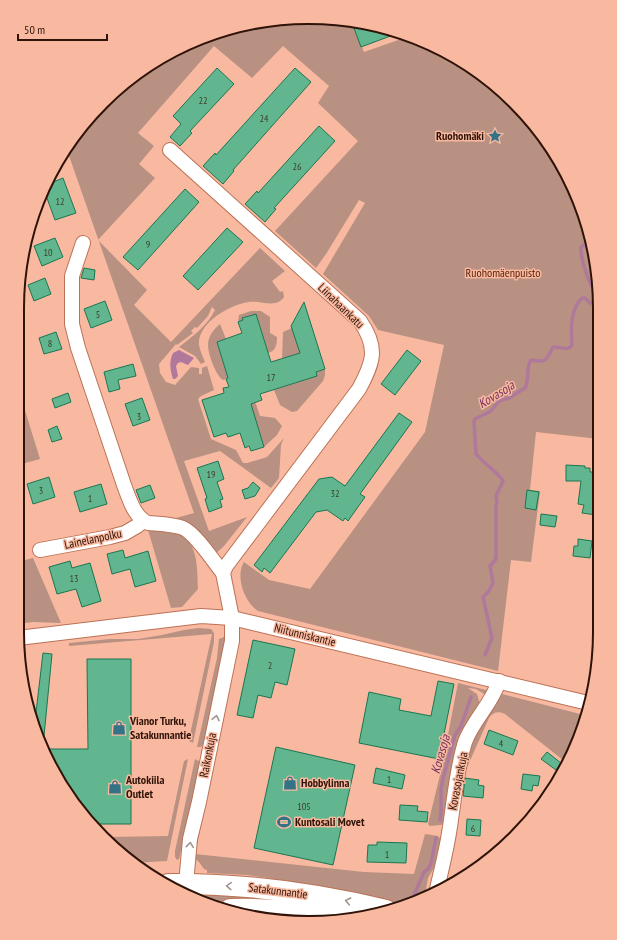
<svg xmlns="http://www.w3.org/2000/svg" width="617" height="940" font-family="'PT Sans Narrow',sans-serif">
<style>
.green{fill:#b89182;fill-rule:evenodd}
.water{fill:#b0799b}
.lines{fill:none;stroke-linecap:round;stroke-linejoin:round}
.stream{stroke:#b0799b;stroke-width:3.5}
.building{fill:#62b68f;stroke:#1a7652}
.minor-casing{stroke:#bc7256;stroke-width:16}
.secondary-casing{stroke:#bc7256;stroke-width:22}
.minor{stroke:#fff;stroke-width:14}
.secondary{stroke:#fff;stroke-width:20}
.oneway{stroke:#a29590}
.labels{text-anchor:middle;stroke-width:3;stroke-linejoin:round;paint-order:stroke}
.number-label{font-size:10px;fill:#3c3c2a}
.poi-label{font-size:12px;font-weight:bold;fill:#301308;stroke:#f8b9a0;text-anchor:start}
.park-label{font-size:12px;fill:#551d04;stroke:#f8b9a0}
.street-label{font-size:12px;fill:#301308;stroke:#f8b9a0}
.water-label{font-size:13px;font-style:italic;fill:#732f5d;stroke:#f8b9a0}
.rim{fill:none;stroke:#301308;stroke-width:2}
</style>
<rect width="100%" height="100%" fill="#f8b9a0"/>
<g class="green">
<path d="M290 18 351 21 364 52 410 36 454 56 501 89 540 131 570 180 590 233 599 290V439L536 432 530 490 540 491 531 562 511 560 498 671 258 611C244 602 235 576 244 562L269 580 310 589 425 432 444 345 378 330 369 316 323 274 365 203 359 200 326 254 316 268 275 231 358 141 318 103 329 86 283 46 252 78 214 46 138 133 154 146 139 164 155 178 98 240 147 290 134 305 171 342 260 248 285 271 272 281 280 292 283 291 284 297C276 309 261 300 249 302 231 304 197 323 199 345 200 351 203 357 205 362L201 364 195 356 179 347C193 336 207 326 215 310L212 307 208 316 197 328 195 327 191 331 193 333 177 345 176 344 159 364 160 373 166 382 175 385 191 367 199 368V374H202V368L207 366 214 390 201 396 198 399 211 439 236 450 243 463H247L267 457 284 438 281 445 279 478 271 488 220 451 184 461 209 531 247 517 224 546 214 555 189 525 176 518 194 513 67 150 89 116 131 77 180 47 233 27Z"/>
<path d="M251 311H261L270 317V333L277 337C277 344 276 351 268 353L256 314 242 318 243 320 238 322 239 315Z"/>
<path d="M220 324 226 339 217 342 228 378 223 380C216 376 208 354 208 345 208 336 214 329 220 324Z"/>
<polygon points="292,328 300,353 282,359 283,332"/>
<polygon points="325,369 325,375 323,381 297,411 292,412 280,405 274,390 317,376 316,372"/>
<polygon points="19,391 40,459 18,465"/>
<polygon points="255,403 256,404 260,416 275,418 282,426 277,435 264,447 250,404"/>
<path d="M148 530C158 531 170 530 179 534 199 542 197 571 198 589L182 607 171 608Z"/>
<polygon points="595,541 598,541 598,570 592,570"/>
<polygon points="33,558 61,623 33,622 17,624 17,562"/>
<polygon points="199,628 211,629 214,633 214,642 193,743 189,741 189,739 212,634 69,646 69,643 110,639 138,639 162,635 184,630"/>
<polygon points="224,637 224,652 204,743 201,747 197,747 217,658 219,639"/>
<path d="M458 683 490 691 467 732 446 821 441 825 430 826 428 824 441 771ZM468 688 476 689 486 695 480 704 477 694Z"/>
<path d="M502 694 584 715 570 760 568 764 505 714C498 711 493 712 489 718L465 772 463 768 468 746 497 699Z"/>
<polygon points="188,759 167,861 131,863 106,837 168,836 184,761"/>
<polygon points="195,759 200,762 179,859 177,860 175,857 175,851"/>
<path d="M202 812H204L195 854 364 872 414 874 425 834 438 836 442 841 435 866 428 878 425 895 396 906 338 893 301 887 268 878 247 875 207 873V870L204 869 199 862 195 859C191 850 197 820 202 812Z"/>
<polygon points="188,892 224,893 375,914 367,917 313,907 222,901 198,901 187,895"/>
</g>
<path class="water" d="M179 350 194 358 188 365 181 362 178 363 176 366 178 376 175 379H173C170 370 169 361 173 353Z"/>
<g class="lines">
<g class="stream">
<path d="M485 655 492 638 483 597 489 591 493 583 490 566 496 559V506L497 502 496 496 503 481C501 475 481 461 476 454L474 422 475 419 491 411 499 401 509 398 525 388C530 379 525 369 531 360 547 363 546 360 553 347 560 346 568 352 572 345 571 330 570 309 582 298H585L590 303C594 302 598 299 597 294 596 291 592 287 590 283 586 273 580 258 581 247L591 239"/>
<polyline points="440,820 441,811 441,789 443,779 455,735 461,726 471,697"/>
<polyline points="414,895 424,872 428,869 431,864 436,838"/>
</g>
</g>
<g class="building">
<polygon points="351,20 380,27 401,32 361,47"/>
<polygon points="217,68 234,84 190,131 192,133 180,146 170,137 181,124 173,116"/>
<polygon points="295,68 311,82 233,170 234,171 223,184 203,166 215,153 216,155"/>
<polygon points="319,126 335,141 274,208 276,209 265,222 245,204 257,191 258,193"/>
<polygon points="63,178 76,213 55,220 44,190 46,185"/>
<polygon points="185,189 199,202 138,270 123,257"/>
<polygon points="227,228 243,242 198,290 183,276"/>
<polygon points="55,238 63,257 42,266 34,246"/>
<polygon points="84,268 95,270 94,280 81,278"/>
<polygon points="45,278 51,294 34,301 28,285"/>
<polygon points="105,301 112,320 91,328 84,309"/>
<polygon points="304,302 325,369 316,372 317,376 260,394 262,400 251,404 264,447 251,451 249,446 245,448 240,433 228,437 226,433 214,437 202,400 224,393 223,388 229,387 226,379 228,378 217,342 242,333 238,322 243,320 242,318 256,314 271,362 300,353 291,326"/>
<polygon points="56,332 62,349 44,354 39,338"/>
<polygon points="407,350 421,361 395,395 381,384"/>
<polygon points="133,364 136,376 118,380 120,389 109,392 104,372"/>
<polygon points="68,393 71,402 55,408 52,399"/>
<polygon points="142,398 150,420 133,426 125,404"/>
<polygon points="399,413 412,422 360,494 365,497 348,521 345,518 343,521 327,510 316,512 270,573 264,568 262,572 254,565 319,479 332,477 345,486"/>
<polygon points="57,426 62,439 52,442 48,430"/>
<polygon points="218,461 224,479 217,482 223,499 220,500 222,507 209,512 205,499 207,498 197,468"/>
<polygon points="566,465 585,466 585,468 590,468 590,472 595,472 595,474 598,474 597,501 598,501 598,504 597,515 582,513 584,505 578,504 581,481 566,481"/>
<polygon points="49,477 55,497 33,504 27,484"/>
<polygon points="253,482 260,488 255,496 245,499 242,490 248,488"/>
<polygon points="101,484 107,504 80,512 74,492"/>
<polygon points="150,485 155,498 141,503 136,490"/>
<polygon points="527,490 539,492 536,510 525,508"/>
<polygon points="541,514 557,516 555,527 540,525"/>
<polygon points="578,539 592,541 590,558 573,556 574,546 578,546"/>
<polygon points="123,550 125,558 148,551 156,581 135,587 130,569 112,574 107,554"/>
<polygon points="70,561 72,568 90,563 101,601 82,607 76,589 57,594 49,567"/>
<polygon points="253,640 295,649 287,685 275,682 271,698 258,695 253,718 237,715"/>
<polygon points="43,653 52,654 43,746 34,729"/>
<polygon points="87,659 131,659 131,824 95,824 66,794 44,749 88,749"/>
<polygon points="438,681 454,684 439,759 359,743 369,692 401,699 399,710 431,716"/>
<polygon points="489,730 518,741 513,755 484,744"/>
<polygon points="276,747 355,765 333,865 254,848"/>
<polygon points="547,752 561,763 556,770 541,759"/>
<polygon points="376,768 405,775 402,789 373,783"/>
<polygon points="523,774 540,776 538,786 533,785 532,791 521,789"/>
<polygon points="465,778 479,780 478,785 484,786 483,798 463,796"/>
<polygon points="400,805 418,806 417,811 428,812 427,822 399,820"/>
<polygon points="467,819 481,820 480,836 466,835"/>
<polygon points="377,842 407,843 406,863 367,862 368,845 377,845"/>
</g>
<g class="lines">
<g class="minor-casing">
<g id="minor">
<path d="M170 150 360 321C379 348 373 363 359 389L226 566 223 573 232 618V641L199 802 190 839 186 884 180 890"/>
<path d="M83 243 72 276V324L78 348 124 485C129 498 134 517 148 523 159 524 172 524 183 528 196 534 214 562 223 573"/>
<polyline points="40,550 110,537 125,533 137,526 143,521"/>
<polyline points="18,638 201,616 232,618 588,703"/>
<path d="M437 889C441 871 446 852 449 833 454 803 456 771 465 742 473 720 492 704 499 681"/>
</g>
</g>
<g class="secondary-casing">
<g id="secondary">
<path d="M168 884C241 883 315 893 386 910"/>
<path d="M230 909C268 908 306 911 343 919"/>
</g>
</g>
<use href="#minor" class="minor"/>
<use href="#secondary" class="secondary"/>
</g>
<defs><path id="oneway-chevron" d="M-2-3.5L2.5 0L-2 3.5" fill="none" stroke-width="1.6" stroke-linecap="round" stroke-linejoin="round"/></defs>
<g class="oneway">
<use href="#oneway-chevron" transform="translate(216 718) rotate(-78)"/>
<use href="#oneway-chevron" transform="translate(190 845) rotate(-84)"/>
<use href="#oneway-chevron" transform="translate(229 886) rotate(-177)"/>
<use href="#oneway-chevron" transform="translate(348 901) rotate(-168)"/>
</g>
<defs>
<g id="sight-bare" transform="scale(1.08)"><path d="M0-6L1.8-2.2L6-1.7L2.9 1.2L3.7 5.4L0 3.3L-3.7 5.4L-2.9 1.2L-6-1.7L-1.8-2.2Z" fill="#337287" stroke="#f8b9a0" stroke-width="2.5" paint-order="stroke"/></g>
<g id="shop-bare" transform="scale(1.08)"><path d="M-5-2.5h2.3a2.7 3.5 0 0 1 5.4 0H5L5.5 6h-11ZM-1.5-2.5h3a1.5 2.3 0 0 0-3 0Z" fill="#337287" stroke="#f8b9a0" stroke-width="2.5" paint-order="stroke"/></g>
<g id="stadium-bare" transform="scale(1.08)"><path d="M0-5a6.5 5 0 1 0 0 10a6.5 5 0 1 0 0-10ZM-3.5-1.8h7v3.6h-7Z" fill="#337287" stroke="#f8b9a0" stroke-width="2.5" paint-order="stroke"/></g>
</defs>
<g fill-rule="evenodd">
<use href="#sight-bare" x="495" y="136"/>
<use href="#shop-bare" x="119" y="728"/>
<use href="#shop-bare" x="290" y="783"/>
<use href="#shop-bare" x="115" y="787"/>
<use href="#stadium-bare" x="284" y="822"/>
</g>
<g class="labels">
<g class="number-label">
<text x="203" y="104">22</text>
<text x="264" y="122">24</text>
<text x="297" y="170">26</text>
<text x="60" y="205">12</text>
<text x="148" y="248">9</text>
<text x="48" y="256">10</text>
<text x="98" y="318">5</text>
<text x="50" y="347">8</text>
<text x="271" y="381">17</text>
<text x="139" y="420">3</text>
<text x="211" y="478">19</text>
<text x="41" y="494">3</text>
<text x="335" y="497">32</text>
<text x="90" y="502">1</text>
<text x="74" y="582">13</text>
<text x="270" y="669">2</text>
<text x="501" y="747">4</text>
<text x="389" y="783">1</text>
<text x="304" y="810">105</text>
<text x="473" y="832">6</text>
<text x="387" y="858">1</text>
</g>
<g class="poi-label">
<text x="484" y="140" text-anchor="end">Ruohomäki</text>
<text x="130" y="725">Vianor Turku,<tspan x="130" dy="14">Satakunnantie</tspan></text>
<text x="126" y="784">Autokiila<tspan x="126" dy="14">Outlet</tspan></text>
<text x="301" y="787">Hobbylinna</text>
<text x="295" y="826">Kuntosali Movet</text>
</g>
<g class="park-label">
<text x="503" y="277">Ruohomäenpuisto</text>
</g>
<g class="street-label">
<text transform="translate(341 306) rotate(44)" y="4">Liinahaankatu</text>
<text transform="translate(93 539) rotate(-12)" y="4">Lainelanpolku</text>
<text transform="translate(305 635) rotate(14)" y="4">Niitunniskantie</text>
<text transform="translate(208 755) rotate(-79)" y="4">Raikonkuja</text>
<text transform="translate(458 781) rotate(-79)" y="4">Kovasojankuja</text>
<text transform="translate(278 891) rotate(7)" y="4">Satakunnantie</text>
</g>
<g class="water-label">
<text transform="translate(496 394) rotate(-32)" y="5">Kovasoja</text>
<text transform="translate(440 754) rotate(-74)" y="5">Kovasoja</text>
</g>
</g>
<path d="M0 0H617V940H0ZM308 24H309A284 284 0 0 1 593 308V632A284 284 0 0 1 309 916H308A284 284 0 0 1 24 632V308A284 284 0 0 1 308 24Z" fill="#f8b9a0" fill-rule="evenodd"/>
<path class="rim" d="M308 24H309A284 284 0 0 1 593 308V632A284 284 0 0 1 309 916H308A284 284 0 0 1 24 632V308A284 284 0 0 1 308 24Z"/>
<path d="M18 34v6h89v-6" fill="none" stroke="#301308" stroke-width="2"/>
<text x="24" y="34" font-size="12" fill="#301308" stroke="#f8b9a0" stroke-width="3" paint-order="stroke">50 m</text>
</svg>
